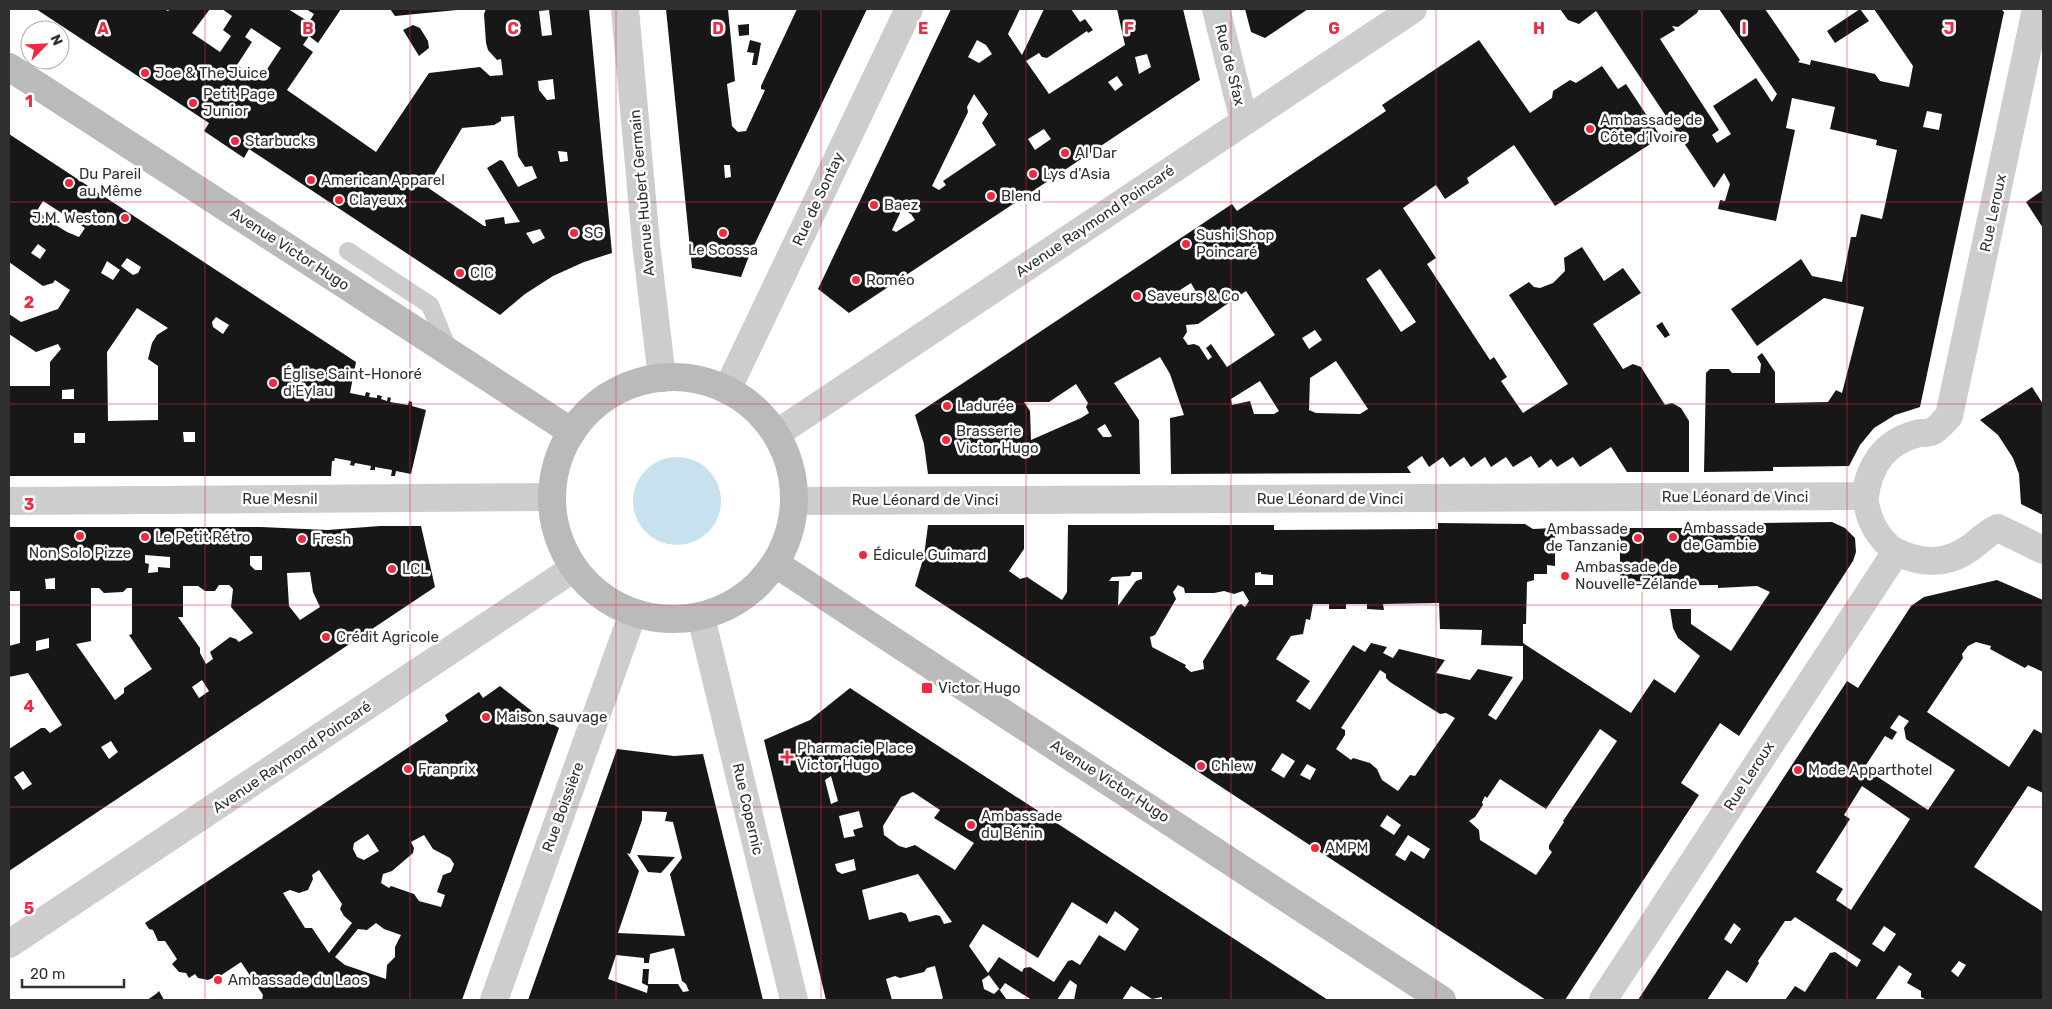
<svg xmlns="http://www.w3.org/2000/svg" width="2052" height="1009" font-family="Rubik,sans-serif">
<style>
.water{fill:#c8e1ee}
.building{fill:#171717;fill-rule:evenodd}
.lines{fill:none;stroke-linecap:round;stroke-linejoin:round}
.service{stroke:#cdcdcd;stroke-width:18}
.pedestrian{stroke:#cdcdcd;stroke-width:26}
.minor{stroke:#cdcdcd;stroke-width:28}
.tertiary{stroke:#cdcdcd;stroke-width:28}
.secondary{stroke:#bababa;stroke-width:28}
.grid{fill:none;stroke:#f1283f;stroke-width:1;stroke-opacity:0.55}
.poi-dot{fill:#f1283f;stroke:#fff;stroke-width:2}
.labels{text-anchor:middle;stroke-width:5;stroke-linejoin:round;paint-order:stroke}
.street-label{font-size:15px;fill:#303030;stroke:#fff}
.poi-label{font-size:15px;fill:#303030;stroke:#fff;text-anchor:start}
.grid-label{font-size:16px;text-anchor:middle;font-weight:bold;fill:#f1283f;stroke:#fff;stroke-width:5;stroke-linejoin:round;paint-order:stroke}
</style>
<rect width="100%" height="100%" fill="#fff"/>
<circle class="water" cx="677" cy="501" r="44"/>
<g class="building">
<path d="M36 9H164L168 11 170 9H210L192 33 220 52 231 36 223 30 232 16 222 9H288L309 22 314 14 306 9H341L318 43 309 36 303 45 313 52 287 90 376 152 429 73 480 67 490 76 503 75 501 59 497 60 488 50 486 43 484 14 486 9H589L612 253 584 262 553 276 525 294 500 315 249 149 244 158 204 131 209 123ZM549 10 552 35 542 36 539 11ZM251 28 281 48 260 80 237 65 252 42 245 37ZM553 79 555 99 547 100 539 90 538 81ZM514 116 518 156 525 167 532 166 537 178 518 187 503 161 500 160 487 168 520 222 505 224 504 217 485 220 486 226H484L427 187 462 128 494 125 501 121V117ZM558 151 567 152 568 161 560 162ZM540 229 545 238 533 244 526 233Z"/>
<polygon points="390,9 457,9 457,10 395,16"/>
<path d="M666 9H728L735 81 727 84 732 126 738 132 746 131 765 90 761 89V86L797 9H867L749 256 741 277 692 268ZM724 165H730L731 177 725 178Z"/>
<path d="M951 9H1020L1008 34 1022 55 1044 9H1071L1080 22 1085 19 1093 30 1088 33 1087 31 1047 58 1042 57 1039 53 1026 61 1049 94 1125 45 1117 9H1183L1200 80 849 313 818 289ZM977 40 986 45 992 54 979 63 968 57ZM1147 54 1151 67 1139 74 1135 57ZM1117 76 1123 85 1115 91 1108 82ZM974 94 988 114 982 123 996 145 943 181 946 185 939 190 932 186 968 112 967 107ZM1044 129 1051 139 1035 150 1028 139ZM902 209 911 214 915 220 896 232 892 230Z"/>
<polygon points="1245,9 1308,9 1265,38 1251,32"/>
<path d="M1560 9H1699L1697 13 1678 27 1672 26 1675 30 1660 39 1719 130 1712 135 1717 143 1731 134 1713 106 1756 78 1772 102 1777 94 1719 9H1765L1800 60 1798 62 1810 65 1811 60 1875 74 1880 81 1909 87 1913 66 1874 9H2001L2004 12 1920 407 1895 415 1874 428 1860 445 1849 466 1773 467V471L1704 472 1706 373 1710 369H1729L1732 373H1760L1761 364 1757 357 1762 353 1775 372V403L1828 402 1836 390 1842 393 1864 307 1824 298 1757 346 1731 309 1801 259 1812 276 1842 282 1851 237H1856L1861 214 1882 219 1897 150 1876 145 1877 140 1830 129 1835 107 1792 98 1786 128 1795 130 1776 221 1718 209 1720 200 1725 201 1730 184 1724 173 1714 188 1596 11 1579 24 1568 20ZM1927 111 1942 114 1939 130 1923 127Z"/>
<polygon points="1860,9 1869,21 1835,43 1827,31"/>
<polygon points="749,24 749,35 739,36 738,25"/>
<polygon points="413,25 420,28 428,41 429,48 419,56 403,30"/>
<polygon points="750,40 761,43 757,65 752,65 754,53 747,52"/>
<path d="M1479 40 1530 113 1552 98 1553 91 1570 80 1576 83 1602 66 1618 89 1626 84 1661 137 1555 206 1514 145 1467 178 1469 183 1445 199 1436 185 1403 208 1436 258 1427 264 1490 360 1494 357 1507 377 1501 381 1523 413 1568 384 1509 295 1529 282 1534 287 1540 288 1553 283 1565 271 1564 258 1582 247 1604 281 1623 268 1641 293 1593 324 1623 369 1633 364 1641 367 1665 405 1672 403 1681 408 1689 421V472H1627L1611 447 1580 467 1573 457 1557 467 1551 459 1539 468 1531 456 1513 467 1506 457 1491 467 1485 457 1471 467 1464 457 1450 467 1443 457 1429 467 1422 456 1407 467 1411 473 1171 474 1170 418 1184 415 1170 374 1160 357 1114 383 1139 420 1140 474H928L924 444 915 415 1232 204 1237 211 1386 111 1382 105ZM1380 269 1416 322 1401 332 1366 279ZM1191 283 1195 290 1182 299 1177 292ZM1246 291 1275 335 1227 367 1211 344 1206 348 1212 357 1208 360 1199 346 1194 344 1188 345 1183 338 1187 332 1186 325 1198 324ZM1315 330 1322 340 1309 349 1302 338ZM1336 361 1368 409 1360 414 1316 413 1309 410 1310 378ZM1260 381 1279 411 1274 414H1254L1250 401 1232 405 1231 399ZM1076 384 1088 403 1086 407 1089 413 1081 418 1031 440 1030 411 1024 402H1049ZM1105 424 1112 436 1110 437H1103L1097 429Z"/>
<path d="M9 134 356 362 350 393 365 396 366 392 370 393 369 397 377 398V395L382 396 381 399 387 401 388 397 391 398 390 402 408 405 409 401 412 402V406L426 410 411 474 396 471 395 476H391L392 470 375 467V470H370L371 466 355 463 354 466 350 465 351 461 335 458 334 461H332L331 476H9V386H50V362L61 349 58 344 36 352 9 334V314L21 322 58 309 70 290 55 280 53 283 43 286 9 262ZM43 201 85 228 79 237 67 232 46 219 38 209ZM38 244 46 250 40 259 31 253ZM127 258 141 267 138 273 133 275 121 266ZM107 261 120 270 113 280 101 273ZM137 308 168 328 157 335 152 343 148 359 158 366V420L108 421 107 352ZM216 317 229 325 223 334 213 327 212 322ZM74 389V399H62V390ZM183 432H195V442H184ZM74 433H85V443H74Z"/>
<polygon points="2043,190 2043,228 2026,202"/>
<polygon points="1662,322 1670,335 1665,338 1656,326"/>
<polygon points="2032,387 2043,404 2043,515 2021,504 2019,474 2013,458 1998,435 1980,420"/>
<path d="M1832 522 1845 528 1855 538 1856 552 1853 561 1739 736 1720 723 1681 783 1699 795 1565 1000H1546L915 586 924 556 928 525H1024V549L1009 571 1020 579 1027 577 1062 600 1067 592 1068 525H1274V530L1438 529V523L1525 524 1533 529 1555 528V566L1547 565V574H1534V580L1527 582 1526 624H1523V643L1631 713 1654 679 1675 693 1700 656 1678 638 1673 628 1670 609H1691V624L1731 651 1770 592 1757 586 1718 588V585L1620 586V528H1759V523ZM1132 572H1142V579L1136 581 1118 606 1119 581H1109L1112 577 1130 576ZM1261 572V574L1273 575V585H1255V573ZM1178 585 1184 588 1185 593H1214L1224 591 1234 594 1243 591 1249 601 1245 607 1241 604 1237 606 1203 661 1204 669 1191 672 1185 667 1186 665 1152 647 1150 637 1155 635 1176 599 1173 592ZM1439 603 1440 629 1482 630 1481 645 1523 646V679L1496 720 1488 715 1513 677 1478 669 1470 680 1436 673 1445 660 1399 649 1393 658 1383 653 1387 647 1371 643 1365 652 1353 645 1310 710 1296 701 1310 681 1276 659 1291 636 1303 634 1306 619 1310 620 1313 604H1329V609H1346V604H1367V609L1384 610 1383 604ZM1380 670 1386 674V678L1390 682 1440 714 1446 713 1455 718 1415 776 1410 775 1398 791 1382 780 1377 769 1370 763 1353 758 1351 760 1336 749 1345 735V730L1341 728ZM1600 729 1617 741 1563 821 1564 822 1549 845V849L1552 852 1536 875 1480 840 1479 830 1469 821 1475 817 1483 805 1482 802 1485 796 1487 798 1500 779 1546 809ZM1282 753 1295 761 1284 778 1271 770ZM1307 764 1316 769 1310 780 1300 775ZM1387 815 1401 825 1394 835 1380 826ZM1408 835 1430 849 1424 859 1411 851 1405 861 1395 855Z"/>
<path d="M380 526H421L435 587 9 871V749L41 728H45L50 733 62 725 28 673 9 677V646L20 643V591H9V527H261L327 530ZM145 555 170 557V568L158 567V572L148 573 149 564 145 563ZM250 556H262V570H255L250 565ZM310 572 313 592 320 607 300 620 289 606 287 573ZM55 578V589H46L45 579ZM219 585H229L233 589 231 607 253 633 239 642 236 639 230 637 210 652 213 659 206 664 200 653V648L178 617H183V586H198L205 591H215ZM91 588H99L104 593 123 592 127 588H132V634L129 635 152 669 124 688V693L115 700 76 644 91 641ZM49 638V648L36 651V641ZM202 680 209 691 199 698 192 687ZM111 741 118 752 109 759 101 747ZM23 771 32 784 23 790 14 777Z"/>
<path d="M1997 580 2043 600V672L2028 665 2025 668 1990 649 1991 646 1976 642 1968 646 1962 654 1963 658 1927 712 2009 767 2034 729 2043 734V793L2028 786 1974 867 2043 912V1000H1927L1921 997V991L1907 983 1912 974 1899 965 1875 1000H1785L1795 986 1805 992 1830 953 1835 952 1857 967 1861 960 1795 917 1791 921H1785L1758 961 1759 963 1747 983 1727 970 1707 1000H1638L1847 681 1858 688 1911 606 1924 597ZM1899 715 1909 721 1904 728 1906 739 1955 770 1928 810 1864 768 1885 736 1892 740 1897 732 1890 728ZM1862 786 1910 819 1851 910 1836 900 1843 889 1816 872 1850 819 1844 815ZM1734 923 1741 929 1731 944 1724 939ZM1884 926 1896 934 1884 952 1872 944ZM1959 961 1966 965 1958 977 1951 971Z"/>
<path d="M500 686 533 712 559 728 462 1000H262L263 995 241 962 217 978 215 977 208 980 198 978 195 974 189 978 186 973 179 972 172 964 177 959 165 941H158L153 930 149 929 145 923 448 721 445 715 479 692 483 698ZM368 834 379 851 364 860 357 857 353 849 354 843ZM424 835 433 849 450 858 454 864 451 872 443 875 437 892 445 895 441 907 419 901 414 894 391 886 389 888 381 883 383 874 392 871 413 853 414 848 411 842ZM319 870 342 904 340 909 344 916 352 923 329 953 312 928H305L283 893 290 890 299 893 308 890 313 879 312 875ZM376 923 384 929 401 935 395 947V957L387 965 386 979 345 965 335 957 358 929 367 930Z"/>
<path d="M850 688 920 734 1328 1000H1162V997L1152 999 1131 986 1122 1000H1074L1077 985 1070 980 1057 1000H1032L1005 983 1000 990 989 975 982 980 984 989 994 994 999 989 1007 1000H940L943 998 935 966 927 968 924 972 900 978 895 976 886 979 892 1000H826L764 740 810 720ZM831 776 838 801 831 804 825 780ZM913 792 940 810 934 818 974 843 955 870 915 845 906 848 899 846 884 835 883 826 901 797ZM859 811 863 827 853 830 855 836 844 838 839 816ZM854 859 856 870 842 874 837 871 835 864ZM918 874 952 922 944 924 940 916 936 915 909 922 906 914 901 912 869 920 862 890ZM1072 902 1107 924 1115 911 1139 929 1125 951 1099 935 1080 965 1072 960 1068 961 1054 982 1030 967 1024 968 1022 972 999 957 988 973 969 946 983 924 1038 958Z"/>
<path d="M617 749 674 756 703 754 763 1000H528ZM642 811 667 812 665 821 673 822 682 858 670 874 685 936 618 933 639 871 627 853 630 854 642 820ZM674 948 682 981 686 984 689 991 683 992 678 984H648L649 969H643L642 983 648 986 647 993 608 979 616 955 644 958V963H649L650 954Z"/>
<polygon points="637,855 675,857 661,873 648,872"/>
<polygon points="159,991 164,1000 147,1000 156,994"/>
</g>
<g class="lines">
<polyline class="service" points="348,251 430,305 449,351"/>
<path class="pedestrian" d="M1865 496C1868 521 1877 537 1896 552"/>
<g class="minor">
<polyline points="1216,9 1244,121"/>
<polyline points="727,390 909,9"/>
<polyline points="9,501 552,497"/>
<path d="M795 501 1865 496C1869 466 1885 442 1916 434 1920 432 1927 434 1931 432 1938 429 1944 421 1949 416L2036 9"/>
<polyline points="701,617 794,1000"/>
<polyline points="494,1000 633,613"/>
<path d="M1603 1000 1896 552C1922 564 1946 565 1970 548 1980 541 1985 534 1998 528L2043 550"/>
</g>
<g class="tertiary">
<polyline points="625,9 646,243 662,378"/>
<polyline points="776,434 1413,9"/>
<polyline points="9,944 574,568"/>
</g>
<g class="secondary">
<polyline points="9,67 572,432"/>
<circle cx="673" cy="498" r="121"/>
<polyline points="776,564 1442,1000"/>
</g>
</g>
<path class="grid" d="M205 9V1000M410 9V1000M616 9V1000M821 9V1000M1026 9V1000M1231 9V1000M1436 9V1000M1642 9V1000M1847 9V1000M9 202H2043M9 404H2043M9 605H2043M9 807H2043"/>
<g class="poi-dot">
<circle cx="145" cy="73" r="5"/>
<circle cx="193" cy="103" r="5"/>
<circle cx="1590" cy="129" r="5"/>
<circle cx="235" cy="141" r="5"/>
<circle cx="1065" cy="153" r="5"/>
<circle cx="1033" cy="174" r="5"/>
<circle cx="311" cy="180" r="5"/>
<circle cx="69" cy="183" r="5"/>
<circle cx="991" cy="196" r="5"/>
<circle cx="339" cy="200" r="5"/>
<circle cx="874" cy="205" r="5"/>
<circle cx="125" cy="218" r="5"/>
<circle cx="574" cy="233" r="5"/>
<circle cx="723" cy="233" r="5"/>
<circle cx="1186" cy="244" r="5"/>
<circle cx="460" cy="273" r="5"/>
<circle cx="856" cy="280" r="5"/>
<circle cx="1137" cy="296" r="5"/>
<circle cx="273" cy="383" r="5"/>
<circle cx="947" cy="406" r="5"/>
<circle cx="946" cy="440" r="5"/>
<circle cx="80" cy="536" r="5"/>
<circle cx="145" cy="537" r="5"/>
<circle cx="1673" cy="537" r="5"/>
<circle cx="1638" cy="538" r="5"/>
<circle cx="302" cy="539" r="5"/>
<circle cx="863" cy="555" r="5"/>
<circle cx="392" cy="569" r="5"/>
<circle cx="1565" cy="576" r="5"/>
<circle cx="326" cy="637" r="5"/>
<rect x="921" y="682" width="12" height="12" rx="2.5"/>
<circle cx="486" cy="717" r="5"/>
<path d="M784.5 749.5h5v5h5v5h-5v5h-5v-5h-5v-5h5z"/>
<circle cx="1201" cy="766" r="5"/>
<circle cx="408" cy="769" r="5"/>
<circle cx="1798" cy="770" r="5"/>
<circle cx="971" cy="825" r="5"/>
<circle cx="1315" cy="848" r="5"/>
<circle cx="218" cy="980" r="5"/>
</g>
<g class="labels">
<g class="street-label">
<text transform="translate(1230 65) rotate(76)" y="5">Rue de Sfax</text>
<text transform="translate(642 193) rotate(-95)" y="5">Avenue Hubert Germain</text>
<text transform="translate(818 199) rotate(-65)" y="5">Rue de Sontay</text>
<text transform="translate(1993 213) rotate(-78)" y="5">Rue Leroux</text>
<text transform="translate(1095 221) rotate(-34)" y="5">Avenue Raymond Poincaré</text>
<text transform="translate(290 249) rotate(33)" y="5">Avenue Victor Hugo</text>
<text x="1735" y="502">Rue Léonard de Vinci</text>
<text x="280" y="504">Rue Mesnil</text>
<text x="1330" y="504">Rue Léonard de Vinci</text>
<text x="925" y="505">Rue Léonard de Vinci</text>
<text transform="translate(292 757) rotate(-34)" y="5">Avenue Raymond Poincaré</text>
<text transform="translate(1749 776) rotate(-57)" y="5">Rue Leroux</text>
<text transform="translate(1110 781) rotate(33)" y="5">Avenue Victor Hugo</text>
<text transform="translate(563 807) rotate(-70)" y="5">Rue Boissière</text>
<text transform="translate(748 809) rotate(77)" y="5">Rue Copernic</text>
</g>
<g class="poi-label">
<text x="155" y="78">Joe &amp; The Juice</text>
<text x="203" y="99">Petit Page<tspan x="203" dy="17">Junior</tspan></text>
<text x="1600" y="125">Ambassade de<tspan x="1600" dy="17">Côte d’Ivoire</tspan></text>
<text x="245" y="146">Starbucks</text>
<text x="1075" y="158">Al Dar</text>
<text x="79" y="179">Du Pareil<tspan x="79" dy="17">au Même</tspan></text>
<text x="1043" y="179">Lys d'Asia</text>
<text x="321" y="185">American Apparel</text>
<text x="1001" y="201">Blend</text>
<text x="349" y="205">Clayeux</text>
<text x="884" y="210">Baez</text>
<text x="115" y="223" text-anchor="end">J.M. Weston</text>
<text x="584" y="238">SG</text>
<text x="1196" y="240">Sushi Shop<tspan x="1196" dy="17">Poincaré</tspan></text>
<text x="723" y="255" text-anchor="middle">Le Scossa</text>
<text x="470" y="278">CIC</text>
<text x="866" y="285">Roméo</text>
<text x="1147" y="301">Saveurs &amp; Co</text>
<text x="283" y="379">Église Saint-Honoré<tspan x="283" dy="17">d'Eylau</tspan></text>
<text x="957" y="411">Ladurée</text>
<text x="956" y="436">Brasserie<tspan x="956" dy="17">Victor Hugo</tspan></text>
<text x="1683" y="533">Ambassade<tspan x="1683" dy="17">de Gambie</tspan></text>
<text x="1628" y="534" text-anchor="end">Ambassade<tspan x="1628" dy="17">de Tanzanie</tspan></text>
<text x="155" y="542">Le Petit Rétro</text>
<text x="312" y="544">Fresh</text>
<text x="80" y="558" text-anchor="middle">Non Solo Pizze</text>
<text x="873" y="560">Édicule Guimard</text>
<text x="1575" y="572">Ambassade de<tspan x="1575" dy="17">Nouvelle-Zélande</tspan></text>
<text x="402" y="574">LCL</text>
<text x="336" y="642">Crédit Agricole</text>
<text x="938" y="693">Victor Hugo</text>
<text x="496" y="722">Maison sauvage</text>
<text x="797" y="753">Pharmacie Place<tspan x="797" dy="17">Victor Hugo</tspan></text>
<text x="1211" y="771">Chlew</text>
<text x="418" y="774">Franprix</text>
<text x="1808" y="775">Mode Apparthotel</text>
<text x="981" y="821">Ambassade<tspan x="981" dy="17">du Bénin</tspan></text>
<text x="1325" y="853">AMPM</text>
<text x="228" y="985">Ambassade du Laos</text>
</g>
</g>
<g class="grid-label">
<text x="103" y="34">A</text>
<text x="308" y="34">B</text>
<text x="513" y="34">C</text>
<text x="718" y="34">D</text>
<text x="923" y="34">E</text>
<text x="1129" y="34">F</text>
<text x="1334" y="34">G</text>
<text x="1539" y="34">H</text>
<text x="1744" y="34">I</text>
<text x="1949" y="34">J</text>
<text x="29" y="107">1</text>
<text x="29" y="308">2</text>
<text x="29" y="510">3</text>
<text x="29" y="712">4</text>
<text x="29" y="914">5</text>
</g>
<rect width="2052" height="1009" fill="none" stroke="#303030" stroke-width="20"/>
<g transform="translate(45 45) rotate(66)"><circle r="24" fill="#ffffff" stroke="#acacac"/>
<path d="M0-4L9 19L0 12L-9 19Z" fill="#f1283f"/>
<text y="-8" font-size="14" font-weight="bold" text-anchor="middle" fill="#303030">N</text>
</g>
<path d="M22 979v8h102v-8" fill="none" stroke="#303030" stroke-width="2.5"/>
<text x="30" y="979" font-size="15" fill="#303030" stroke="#ffffff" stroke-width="4" paint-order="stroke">20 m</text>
</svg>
